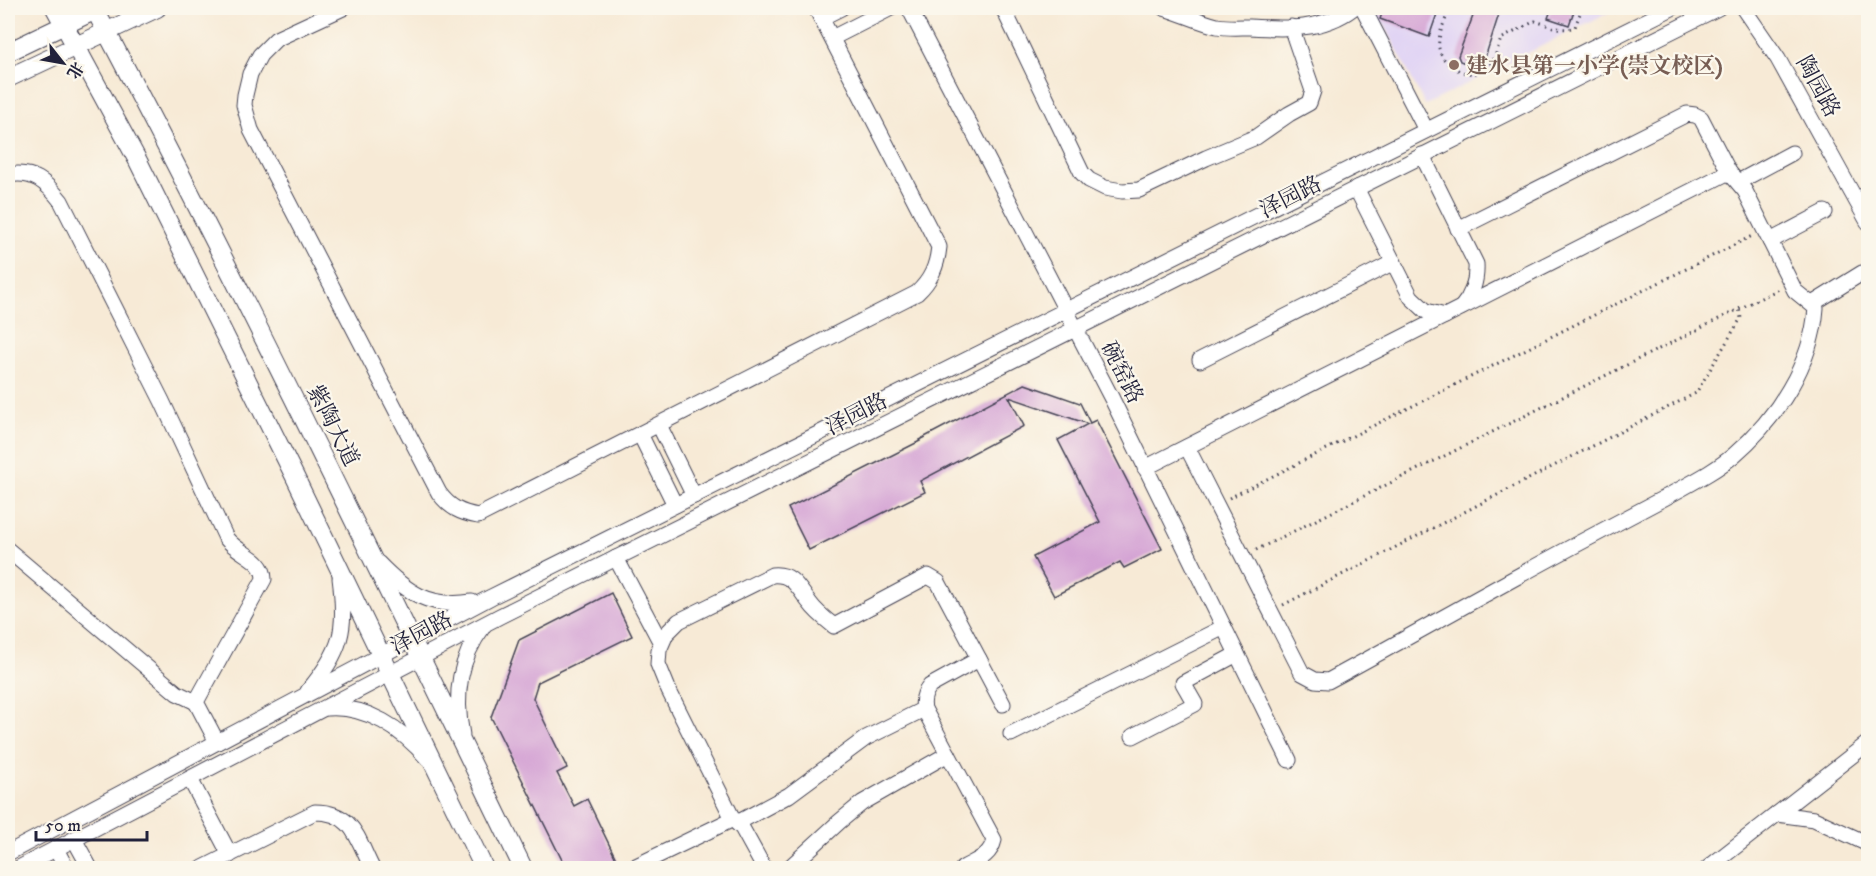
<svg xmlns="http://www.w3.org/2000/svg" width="1876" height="876" font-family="'IM FELL DW Pica','Noto Serif SC',serif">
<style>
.built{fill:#e1d4f4}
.building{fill:#d4a3d4}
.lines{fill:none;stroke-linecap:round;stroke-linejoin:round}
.minor-casing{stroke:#424052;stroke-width:17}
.major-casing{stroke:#424052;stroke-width:20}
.path{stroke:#424052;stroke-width:3;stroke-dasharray:1.5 4.5;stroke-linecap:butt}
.minor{stroke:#fff;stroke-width:15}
.major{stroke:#fff;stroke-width:18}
.education-dot{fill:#8d6e63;stroke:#fbf7ec;stroke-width:2}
.labels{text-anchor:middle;stroke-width:4.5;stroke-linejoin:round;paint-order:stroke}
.education-label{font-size:22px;font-weight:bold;fill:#785e54;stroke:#fbf7ec;text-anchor:start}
.street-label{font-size:22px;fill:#22223b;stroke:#fbf7ec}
</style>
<rect width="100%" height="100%" fill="#fbf7ec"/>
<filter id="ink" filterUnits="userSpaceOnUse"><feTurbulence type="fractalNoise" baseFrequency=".0167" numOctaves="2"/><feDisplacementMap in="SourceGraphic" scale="12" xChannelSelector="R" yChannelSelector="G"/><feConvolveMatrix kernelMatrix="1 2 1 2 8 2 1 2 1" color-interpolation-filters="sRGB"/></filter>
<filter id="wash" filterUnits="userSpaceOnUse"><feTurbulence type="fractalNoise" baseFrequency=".008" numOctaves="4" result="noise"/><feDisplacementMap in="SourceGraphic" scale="24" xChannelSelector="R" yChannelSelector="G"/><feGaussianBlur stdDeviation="1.35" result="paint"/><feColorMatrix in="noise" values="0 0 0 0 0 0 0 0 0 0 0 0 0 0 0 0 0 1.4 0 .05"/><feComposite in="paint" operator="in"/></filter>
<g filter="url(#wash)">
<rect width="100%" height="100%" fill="#f7ead6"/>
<polygon class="built" points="1380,8 1617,8 1425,105 1385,26 1375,21"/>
<g id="blocks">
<g class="building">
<polygon points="1384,8 1439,8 1429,37 1380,19"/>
<polygon points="1476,8 1501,8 1483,64 1475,67 1460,61 1458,56"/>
<polygon points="1552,8 1575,8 1569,25 1548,18"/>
<polygon points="1025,384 1080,403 1090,423 1096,420 1162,549 1124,568 1120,562 1054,596 1033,557 1100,522 1058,440 1088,424 1009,397 1024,426 920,481 925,492 809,550 788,508 920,441 919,440"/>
<polygon points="611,593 632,636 538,682 533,698 567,768 557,773 574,806 587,799 618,863 607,868 566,868 491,717 519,640"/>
</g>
</g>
</g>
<g filter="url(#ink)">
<use href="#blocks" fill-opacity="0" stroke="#424052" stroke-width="1.5"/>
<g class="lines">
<g class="minor-casing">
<g id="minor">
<path d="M343 8 276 39 260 55 250 74 245 95 244 105 251 130 439 493C450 508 461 513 478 516L917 293C931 280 937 266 939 247L816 8"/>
<polyline points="909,8 1112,399 1289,760"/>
<polyline points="1003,8 1082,173 1089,180 1105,188 1122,191 1139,190 1206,158 1256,137 1289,114 1309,103 1313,91 1291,27"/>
<path d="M1164 8C1181 13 1200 22 1217 26 1228 28 1240 27 1250 27 1286 29 1323 31 1353 8"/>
<polyline points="1363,8 1426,130"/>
<polyline points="1743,8 1778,59 1868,222"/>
<polyline points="821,18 841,8"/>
<polyline points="832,38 891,8"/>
<path d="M1422 155 1476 264C1477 281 1473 294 1462 307"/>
<path d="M8 175C33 170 46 182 61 201L162 401 226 538C239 555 264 558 264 579L196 702 217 742"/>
<polyline points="1738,182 1792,153"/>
<polyline points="1356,188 1411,297 1426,311 1445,316"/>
<polyline points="1770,241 1825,212"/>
<polyline points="1812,304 1862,273"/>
<polyline points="1200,360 1394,262"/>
<polyline points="659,425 694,496"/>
<polyline points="640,434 675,505"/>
<path d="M1187 447 1302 673 1315 680 1328 681C1413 635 1498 586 1583 541 1611 526 1640 511 1668 496 1691 483 1714 472 1734 455 1776 419 1812 365 1816 308L1795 291 1745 191 1729 172 1701 118 1695 115 1687 114 1458 229"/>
<polyline points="1145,468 1729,172"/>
<polyline points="8,550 177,693 196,702"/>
<polyline points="616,558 661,643"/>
<path d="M378 563C406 592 430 609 472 602"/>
<path d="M308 691C342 650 347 631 340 578"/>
<path d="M327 708C367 705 402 729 428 759"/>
<polyline points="1011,734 1224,627"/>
<path d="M462 735C454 696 459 659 483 627"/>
<polyline points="1133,736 1195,704 1183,683 1237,654"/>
<polyline points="190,779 230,855"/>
<polyline points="1777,814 1814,819 1868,844"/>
<polyline points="737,823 789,795 866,738 924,709"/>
<polyline points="74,839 90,868"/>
<polyline points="56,849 66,868"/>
<polyline points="8,853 491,597 1672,8"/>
<polyline points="19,868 500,616 1718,8"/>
<path d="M203 868 315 812C354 812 357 839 372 868"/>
<polyline points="632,868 733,819"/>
<path d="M764 868 742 828 733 819 669 691 658 664 659 650 666 634 679 621 772 575C793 573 798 588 809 602 816 612 825 619 834 626L928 576 938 582 1003 704"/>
<polyline points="789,868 839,822 862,803 948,754"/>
<path d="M963 868C977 860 990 857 994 840L924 709C922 700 924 693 930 686L979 659"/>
<polyline points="1708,868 1868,743"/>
</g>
</g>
<g class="major-casing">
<g id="major">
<polyline points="55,8 138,161 295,477 484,868"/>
<path d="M94 8C244 291 383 580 523 868"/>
<polyline points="8,52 100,8"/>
<polyline points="8,78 157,8"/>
</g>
</g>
<g class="path">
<path d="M1451 8C1446 18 1437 35 1439 48 1442 67 1472 82 1487 68 1495 61 1497 49 1501 39L1535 21C1548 25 1561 32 1575 27L1582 8"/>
<polyline points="1229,498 1752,236"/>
<polyline points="1256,550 1779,289"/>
<polyline points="1283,605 1696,393 1741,318 1739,308"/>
</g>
<use href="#minor" class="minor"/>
<use href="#major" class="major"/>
</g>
</g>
<circle class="education-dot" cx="1454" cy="65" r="6"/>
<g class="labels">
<g class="education-label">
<text x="1466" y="73">建水县第一小学(崇文校区)</text>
</g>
<g class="street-label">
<text transform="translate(1819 86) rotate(61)" y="8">陶园路</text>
<text transform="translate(1290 196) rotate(-27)" y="8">泽园路</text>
<text transform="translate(1123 372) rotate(63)" y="8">碗窑路</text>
<text transform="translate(856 413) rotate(-27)" y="8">泽园路</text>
<text transform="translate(334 425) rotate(63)" y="8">紫陶大道</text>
<text transform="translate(421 632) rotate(-28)" y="8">泽园路</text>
</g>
</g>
<rect width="1876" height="876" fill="none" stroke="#fbf7ec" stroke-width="30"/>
<g transform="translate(63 63) rotate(121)" stroke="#fbf7ec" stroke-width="4.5" paint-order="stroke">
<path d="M0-4.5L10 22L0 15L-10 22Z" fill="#22223b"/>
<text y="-9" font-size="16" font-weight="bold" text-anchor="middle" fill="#22223b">北</text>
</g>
<path d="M36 831v9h111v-9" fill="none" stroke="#22223b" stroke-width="3"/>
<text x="45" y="831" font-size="18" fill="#22223b" stroke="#fbf7ec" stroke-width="4.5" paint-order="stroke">50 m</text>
</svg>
